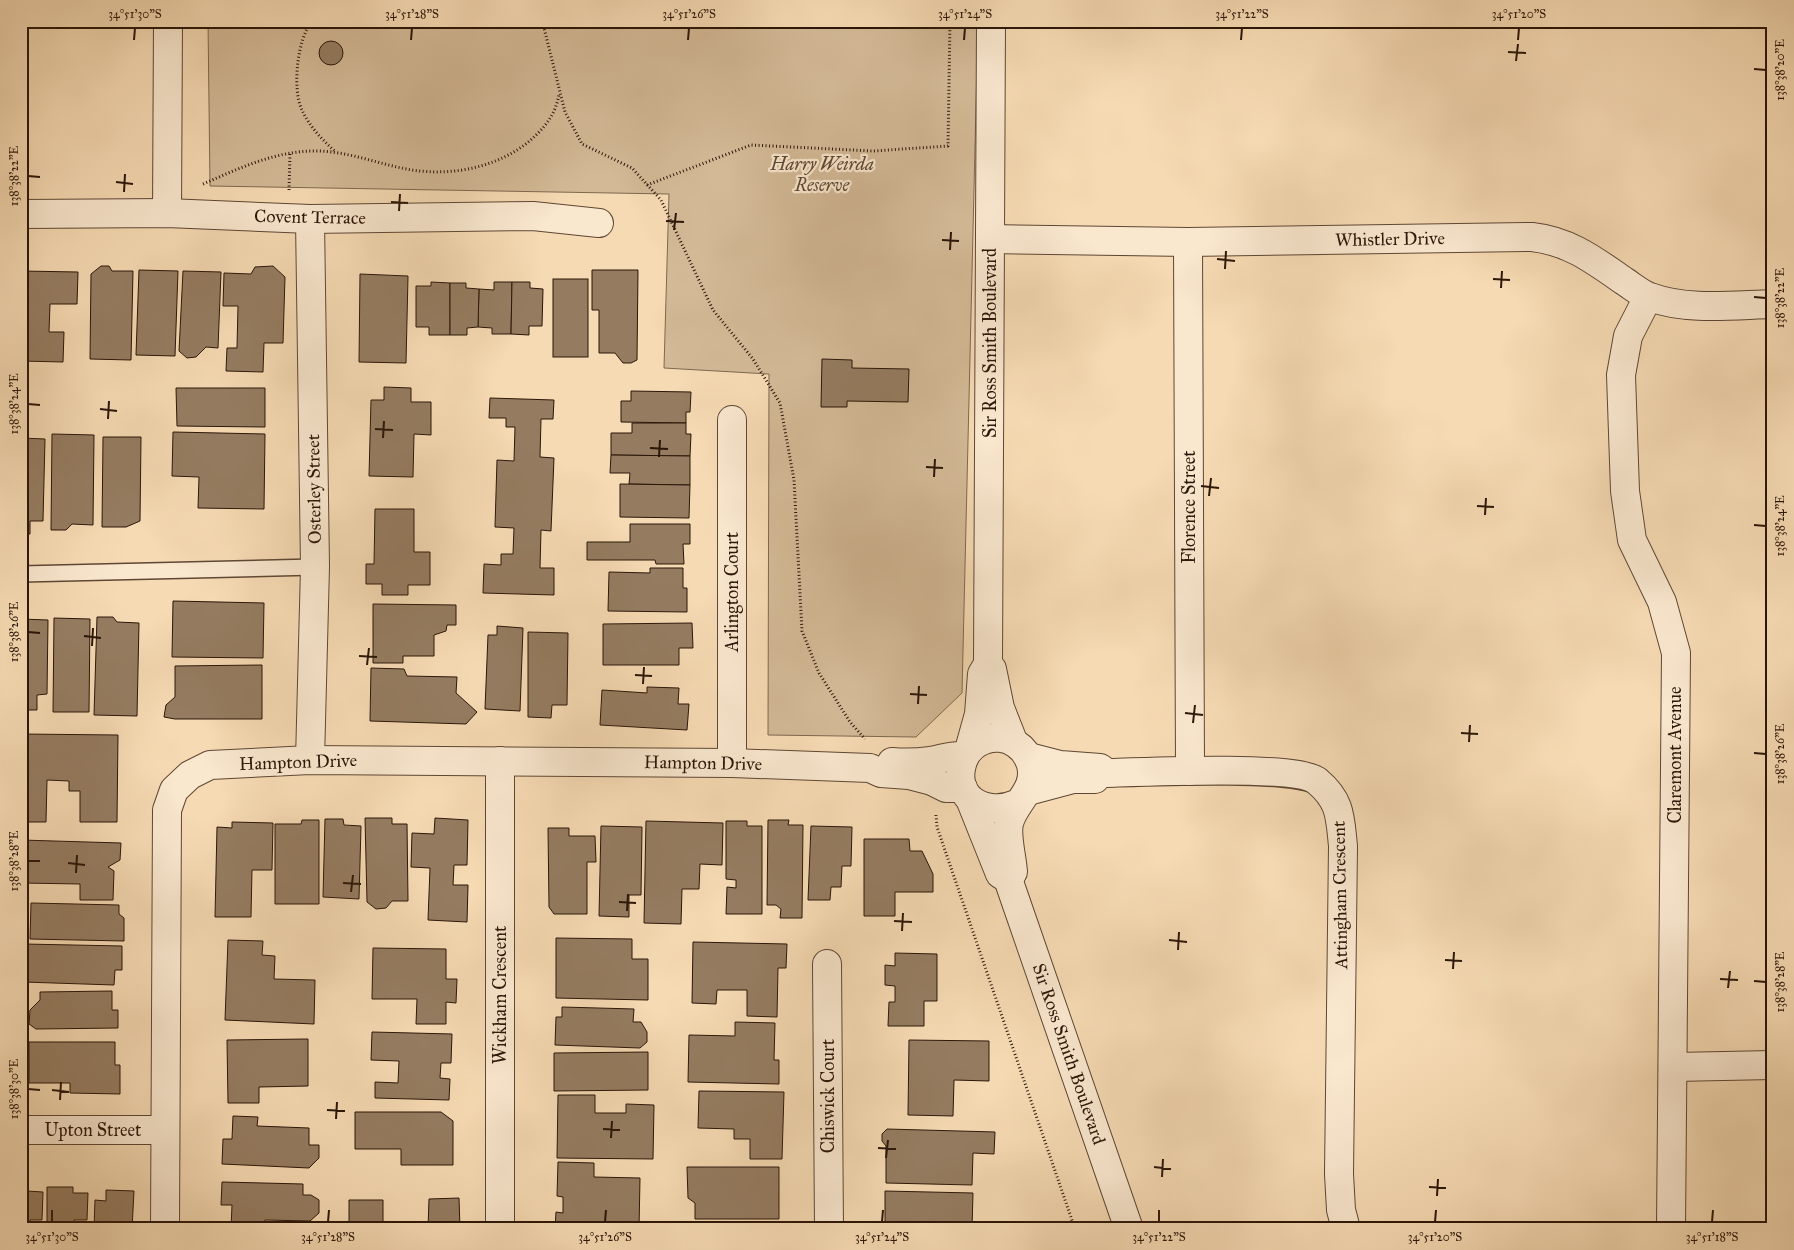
<svg xmlns="http://www.w3.org/2000/svg" width="1794" height="1250" font-family="'IM FELL Great Primer',serif">
<style>
.green{fill:#d3b996;stroke:#7f6850}
.building{fill:#957c61;stroke:#2b1609}
.lines{fill:none;stroke-linecap:round;stroke-linejoin:round}
.service-casing{stroke:#5e4734;stroke-width:18}
.minor-casing{stroke:#5e4734;stroke-width:30}
.tertiary-casing{stroke:#5e4734;stroke-width:30}
.path{stroke:#2b1609;stroke-width:3;stroke-dasharray:1 2.5;stroke-linecap:butt}
.service{stroke:#f9e7ce;stroke-width:15}
.minor{stroke:#f9e7ce;stroke-width:28}
.tertiary{stroke:#f9e7ce;stroke-width:28}
.ticks{fill:none;stroke:#2b1609;stroke-width:2}
.labels{text-anchor:middle;stroke-width:4.5;stroke-linejoin:round;paint-order:stroke}
.park-label{font-size:18px;font-style:italic;fill:#5d4733;stroke:#f9e7ce}
.street-label{font-size:18px;fill:#2b1609;stroke:#f9e7ce}
.neatline{fill:none;stroke:#2b1609;stroke-width:2}
.ticks-label{font-size:12px;text-anchor:middle;fill:#2b1609}
</style>
<rect width="100%" height="100%" fill="#f6dab3"/>
<filter id="stains"><feTurbulence type="fractalNoise" baseFrequency=".004" numOctaves="4"/><feColorMatrix values="0 0 0 0 .2 0 0 0 0 .09 0 0 0 0 .02 0 0 0 .5 -.17"/></filter>
<radialGradient id="worn" r=".72"><stop offset=".6" stop-color="#630" stop-opacity="0"/><stop offset="1" stop-color="#630" stop-opacity=".3"/></radialGradient>
<polygon class="green" points="208,21 978,21 962,693 916,737 768,735 769,374 664,368 669,194 210,186"/>
<g class="building">
<circle cx="331" cy="53" r="12"/>
<polygon points="101,266 109,266 112,271 133,271 131,360 90,359 91,274"/>
<polygon points="273,266 285,277 283,343 264,343 263,372 226,371 227,348 237,348 238,306 223,306 224,273 251,274 255,267"/>
<polygon points="139,270 178,271 175,356 136,355"/>
<polygon points="592,270 638,270 637,360 631,363 623,363 615,353 599,353 599,310 592,310"/>
<polygon points="21,271 78,272 77,304 50,304 49,332 64,332 63,362 21,361"/>
<polygon points="183,271 221,272 218,348 206,347 196,357 187,358 179,351"/>
<polygon points="360,274 408,276 406,363 359,362"/>
<rect x="553" y="279" width="35" height="78"/>
<polygon points="431,282 450,283 450,335 429,335 429,327 416,327 416,286 431,286"/>
<polygon points="494,282 512,282 511,334 492,334 492,328 478,327 479,289 494,290"/>
<polygon points="512,282 530,282 530,288 543,289 542,326 529,326 529,335 511,334"/>
<polygon points="450,283 466,283 466,288 479,289 478,327 467,328 467,335 450,335"/>
<polygon points="822,359 852,360 852,368 909,369 908,402 847,401 847,407 821,407"/>
<polygon points="384,387 411,388 411,402 431,402 431,435 414,434 413,477 369,476 371,400 384,400"/>
<polygon points="176,388 265,388 265,427 177,426"/>
<polygon points="631,391 691,392 690,412 686,412 686,423 621,422 621,401 631,401"/>
<polygon points="490,398 554,400 553,419 541,419 540,457 554,458 551,531 541,530 540,568 554,568 554,595 483,593 484,564 501,565 501,554 513,554 514,528 495,527 497,460 514,461 515,427 506,427 506,418 489,418"/>
<polygon points="632,423 686,423 686,434 691,434 690,456 611,455 611,433 632,433"/>
<polygon points="173,432 265,434 264,509 198,508 199,477 172,476"/>
<polygon points="52,434 94,435 93,525 72,524 66,530 51,530"/>
<polygon points="103,437 141,437 140,521 126,527 102,527"/>
<polygon points="21,438 45,439 43,521 30,521 30,534 21,534"/>
<polygon points="611,455 690,456 690,485 629,484 630,473 610,473"/>
<polygon points="620,484 690,485 689,518 620,517"/>
<polygon points="375,509 414,509 414,552 430,552 430,585 408,585 408,595 382,595 382,584 366,584 366,564 374,564"/>
<polygon points="630,524 690,524 690,544 683,544 684,564 656,564 655,560 587,560 587,542 630,542"/>
<polygon points="650,568 683,568 683,588 687,588 687,612 608,611 609,572 650,573"/>
<polygon points="173,601 264,603 263,658 172,657"/>
<polygon points="373,604 456,605 456,625 447,625 446,631 434,635 434,656 403,656 403,663 373,663"/>
<polygon points="97,617 113,617 117,622 139,623 137,716 94,715"/>
<polygon points="54,618 90,619 89,712 53,712"/>
<polygon points="21,619 48,620 47,694 37,695 37,710 21,710"/>
<polygon points="692,623 693,648 679,648 679,665 603,665 603,624"/>
<polygon points="497,626 523,628 520,711 485,709 488,635 497,635"/>
<polygon points="528,632 568,633 567,705 552,705 551,718 528,717"/>
<polygon points="262,665 262,719 175,719 164,717 166,705 175,697 175,666"/>
<polygon points="371,668 404,669 407,676 457,677 456,693 477,712 466,724 370,721"/>
<polygon points="647,687 679,688 678,704 689,704 687,730 600,725 602,690 647,693"/>
<polygon points="22,734 118,735 117,822 80,822 80,791 69,791 69,781 47,780 46,822 21,822"/>
<polygon points="365,818 392,818 392,824 407,824 408,901 392,901 386,908 376,909 367,902"/>
<polygon points="435,818 468,820 467,865 454,865 453,885 468,885 467,922 428,920 430,868 411,867 412,833 434,834"/>
<polygon points="325,819 343,819 344,825 361,826 359,899 323,897"/>
<polygon points="302,820 319,820 319,904 275,904 275,824 301,824"/>
<polygon points="768,820 789,820 788,825 803,825 802,918 780,918 781,909 776,905 767,905"/>
<polygon points="646,821 723,823 722,865 700,864 699,889 682,889 681,924 644,923"/>
<polygon points="726,821 747,821 747,826 762,826 762,914 726,914 727,887 736,888 736,880 726,879"/>
<polygon points="232,822 273,823 272,870 252,870 251,917 215,917 217,827 232,828"/>
<polygon points="601,826 642,827 641,895 629,895 629,917 599,916"/>
<polygon points="811,826 852,827 851,866 842,866 841,887 831,887 830,900 808,900"/>
<polygon points="548,828 569,828 569,836 595,836 596,862 587,862 587,914 554,914 549,907"/>
<polygon points="864,839 909,839 910,851 922,851 933,874 933,892 895,892 895,916 864,916"/>
<polygon points="21,840 121,843 120,860 108,867 114,871 113,900 80,900 80,884 21,883"/>
<polygon points="31,903 119,905 119,914 124,918 124,941 30,939"/>
<polygon points="556,938 632,939 632,959 648,959 648,1000 556,998"/>
<polygon points="228,940 263,941 262,955 275,956 274,979 315,980 314,1024 225,1020"/>
<polygon points="693,942 787,944 786,968 778,968 777,1017 747,1016 747,990 717,990 716,1004 692,1003"/>
<polygon points="24,944 122,946 122,970 115,970 114,985 23,982"/>
<polygon points="373,948 446,949 446,979 457,979 456,1003 446,1002 446,1024 416,1024 417,999 372,999"/>
<polygon points="895,953 937,954 937,1001 924,1001 924,1026 888,1026 889,1002 895,1002 895,986 885,985 885,965 895,966"/>
<polygon points="112,991 112,1010 118,1010 118,1028 36,1029 29,1024 30,1010 40,1000 40,992"/>
<polygon points="562,1007 634,1009 633,1022 641,1022 647,1032 647,1042 640,1048 555,1045 556,1017 562,1017"/>
<polygon points="735,1022 775,1023 774,1060 779,1060 779,1084 688,1082 689,1035 735,1036"/>
<polygon points="372,1032 452,1034 451,1063 441,1063 440,1078 450,1079 449,1100 375,1098 375,1082 398,1083 399,1061 371,1060"/>
<polygon points="308,1039 308,1086 259,1087 259,1103 228,1103 227,1040"/>
<polygon points="909,1040 989,1041 989,1081 954,1080 953,1116 908,1115"/>
<polygon points="29,1042 115,1042 115,1065 120,1065 120,1094 70,1093 70,1083 29,1083"/>
<polygon points="648,1052 648,1090 554,1091 554,1053"/>
<polygon points="699,1091 784,1092 782,1159 750,1159 750,1139 734,1139 734,1129 698,1128"/>
<polygon points="558,1095 595,1095 595,1113 626,1113 626,1104 654,1105 653,1159 557,1158"/>
<polygon points="355,1112 441,1112 453,1121 453,1165 401,1165 401,1149 355,1149"/>
<polygon points="233,1116 258,1117 257,1126 309,1128 309,1145 319,1145 319,1158 309,1168 222,1164 223,1139 232,1139"/>
<polygon points="887,1129 995,1132 994,1154 973,1153 972,1185 886,1183 886,1146 882,1141 882,1134"/>
<polygon points="558,1162 594,1163 594,1177 640,1178 639,1229 555,1229 556,1212 563,1213 563,1197 557,1196"/>
<polygon points="687,1167 779,1167 779,1219 695,1219 695,1203 688,1198"/>
<polygon points="222,1182 303,1184 303,1195 311,1195 319,1200 319,1213 310,1221 265,1220 264,1229 231,1229 232,1205 221,1205"/>
<polygon points="21,1187 26,1187 27,1191 43,1192 42,1220 30,1220 29,1229 21,1229"/>
<polygon points="47,1187 73,1187 73,1193 88,1193 87,1220 74,1220 74,1229 47,1228"/>
<polygon points="106,1190 134,1191 132,1229 94,1229 95,1200 106,1201"/>
<polygon points="885,1191 973,1193 972,1229 885,1229"/>
<polygon points="459,1198 460,1229 428,1229 429,1199"/>
<polygon points="349,1200 383,1200 383,1229 344,1229 344,1225 349,1227"/>
<polygon points="999,1222 1062,1224 1064,1229 999,1229"/>
<rect x="690" y="1225" width="97" height="4"/>
</g>
<g class="lines">
<g class="service-casing">
<polyline id="service" points="21,574 315,567"/>
</g>
<g class="minor-casing">
<g id="minor">
<polyline points="167,213 168,21"/>
<polyline points="21,214 167,213 310,219 533,216 599,223"/>
<polyline points="310,219 315,567 310,760"/>
<path d="M990 239 1188 242 1532 237C1569 241 1594 260 1624 281 1632 286 1641 294 1650 297 1688 311 1733 305 1773 304"/>
<polyline points="1188,242 1190,771"/>
<polyline points="1648,297 1628,336 1621,375 1625,491 1632,540 1662,602 1676,653 1671,1229"/>
<path d="M1029 757 1060 765 1100 768 1107 773C1140 772 1297 765 1317 781 1341 801 1340 817 1343 846L1339 1174 1341 1210 1346 1229"/>
<path d="M892 762C905 763 916 763 929 761 943 759 949 755 965 756"/>
<polyline points="732,763 732,420"/>
<polyline points="1028,791 1073,779 1095,779"/>
<polyline points="827,964 829,1229"/>
<polyline points="1674,1067 1773,1065"/>
<polyline points="21,1130 165,1130"/>
<polyline points="165,1229 167,810 174,790 190,775 210,765 310,760 732,763 870,768 881,773 909,775 932,781 946,788 963,788"/>
<polyline points="500,1229 500,761"/>
</g>
</g>
<g class="tertiary-casing">
<g id="tertiary">
<polyline points="992,669 1000,708 1013,741"/>
<polyline points="969,750 979,714 982,674 988,664 991,21"/>
<polyline points="970,799 1000,874 1008,879 1129,1229"/>
<path d="M1008 879 1013 872C1012 857 1006 836 1009 823 1015 801 1037 790 1031 765 1028 755 1024 749 1016 744 1007 737 994 736 984 740 973 744 965 753 962 764 952 799 987 817 1016 804"/>
</g>
</g>
<g class="path">
<path d="M312 21C297 39 292 90 302 110 309 126 323 141 336 152"/>
<polyline points="538,21 544,28 565,112 582,144 632,168 661,200 713,310 753,359 780,403 794,480 802,631 819,673 850,722 865,739"/>
<path d="M203 184C240 168 277 150 319 151 351 152 381 165 412 170 451 176 495 168 527 143 543 130 556 115 559 94"/>
<polyline points="647,185 751,145 873,151 948,146 950,21"/>
<polyline points="289,190 290,153"/>
<polyline points="936,815 937,827 1075,1229"/>
</g>
<use href="#service" class="service"/>
<use href="#minor" class="minor"/>
<use href="#tertiary" class="tertiary"/>
</g>
<path class="ticks" d="M134 40 135 28M411 40 412 28M688 40 689 28M964 40 965 28M1241 40 1242 28M1518 40 1519 28M1508 52 1526 53M1516 61 1518 44M1754 69 1766 70M28 176 40 177M116 182 133 184M124 192 125 174M391 202 408 203M399 211 400 194M666 221 684 222M674 230 676 213M942 240 959 241M950 250 951 232M1217 259 1235 261M1225 269 1226 251M1493 279 1510 280M1501 288 1502 271M1754 297 1766 298M28 404 40 405M100 409 117 411M108 419 109 401M375 429 393 430M383 438 384 421M650 448 668 449M659 457 660 440M926 467 943 468M934 477 935 459M1201 486 1219 488M1209 496 1211 478M1477 506 1494 507M1485 515 1486 498M1754 525 1766 526M28 632 40 633M84 636 101 638M92 646 93 628M359 656 377 657M367 665 369 648M635 675 652 676M643 684 644 667M910 694 927 695M918 704 919 686M1185 713 1203 715M1193 723 1195 705M1461 733 1478 734M1469 742 1470 725M1754 753 1766 754M28 861H40M68 863 85 865M76 873 77 855M343 883 361 884M351 892 353 875M619 902 636 903M627 911 628 894M894 921 912 922M902 931 903 913M1169 940 1187 942M1178 950 1179 932M1445 960 1462 961M1453 969 1454 952M1720 979 1738 980M1754 981 1766 982M1728 988 1730 971M28 1089 40 1090M52 1090 69 1092M60 1100 61 1082M327 1110 345 1111M336 1119 337 1102M603 1129 620 1130M611 1138 612 1121M878 1148 896 1149M886 1158 888 1140M1154 1167 1171 1169M1162 1177 1163 1159M1429 1187 1446 1188M1437 1196 1438 1179M52 1222V1210M328 1222 329 1210M605 1222 606 1210M882 1222 883 1210M1159 1222V1210M1435 1222 1436 1210M1712 1222 1713 1210"/>
<g class="labels">
<g class="park-label">
<text x="822" y="170">Harry Weirda<tspan x="822" dy="21">Reserve</tspan></text>
</g>
<g class="street-label">
<text transform="translate(310 217) rotate(1)" y="6">Covent Terrace</text>
<text transform="translate(1390 239) rotate(-1)" y="6">Whistler Drive</text>
<text transform="translate(990 343) rotate(-90)" y="6">Sir Ross Smith Boulevard</text>
<text transform="translate(314 489) rotate(-91)" y="6">Osterley Street</text>
<text transform="translate(1189 507) rotate(-90)" y="6">Florence Street</text>
<text transform="translate(732 592) rotate(-90)" y="6">Arlington Court</text>
<text transform="translate(1675 755) rotate(-90)" y="6">Claremont Avenue</text>
<text transform="translate(298 762) rotate(-2)" y="6">Hampton Drive</text>
<text transform="translate(703 763) rotate(1)" y="6">Hampton Drive</text>
<text transform="translate(1340 895) rotate(-91)" y="6">Attingham Crescent</text>
<text transform="translate(500 995) rotate(-90)" y="6">Wickham Crescent</text>
<text transform="translate(1069 1054) rotate(71)" y="6">Sir Ross Smith Boulevard</text>
<text transform="translate(828 1096) rotate(-90)" y="6">Chiswick Court</text>
<text x="93" y="1136">Upton Street</text>
</g>
</g>
<rect width="1794" height="1250" fill="none" stroke="#f6dab3" stroke-width="55"/>
<rect x="28" y="28" width="1738" height="1194" class="neatline"/>
<g class="ticks-label">
<text x="135" y="18">34°51'30"S</text>
<text x="412" y="18">34°51'28"S</text>
<text x="689" y="18">34°51'26"S</text>
<text x="965" y="18">34°51'24"S</text>
<text x="1242" y="18">34°51'22"S</text>
<text x="1519" y="18">34°51'20"S</text>
<text transform="translate(1780 70) rotate(-90)" y="4">138°38'20"E</text>
<text transform="translate(14 176) rotate(-90)" y="4">138°38'22"E</text>
<text transform="translate(1780 298) rotate(-90)" y="4">138°38'22"E</text>
<text transform="translate(14 404) rotate(-90)" y="4">138°38'24"E</text>
<text transform="translate(1780 526) rotate(-90)" y="4">138°38'24"E</text>
<text transform="translate(14 632) rotate(-90)" y="4">138°38'26"E</text>
<text transform="translate(1780 754) rotate(-90)" y="4">138°38'26"E</text>
<text transform="translate(14 861) rotate(-90)" y="4">138°38'28"E</text>
<text transform="translate(1780 982) rotate(-90)" y="4">138°38'28"E</text>
<text transform="translate(14 1089) rotate(-90)" y="4">138°38'30"E</text>
<text x="52" y="1241">34°51'30"S</text>
<text x="328" y="1241">34°51'28"S</text>
<text x="605" y="1241">34°51'26"S</text>
<text x="882" y="1241">34°51'24"S</text>
<text x="1159" y="1241">34°51'22"S</text>
<text x="1435" y="1241">34°51'20"S</text>
<text x="1712" y="1241">34°51'18"S</text>
</g>
<rect width="100%" height="100%" filter="url(#stains)"/>
<rect width="100%" height="100%" fill="url(#worn)"/>
</svg>
